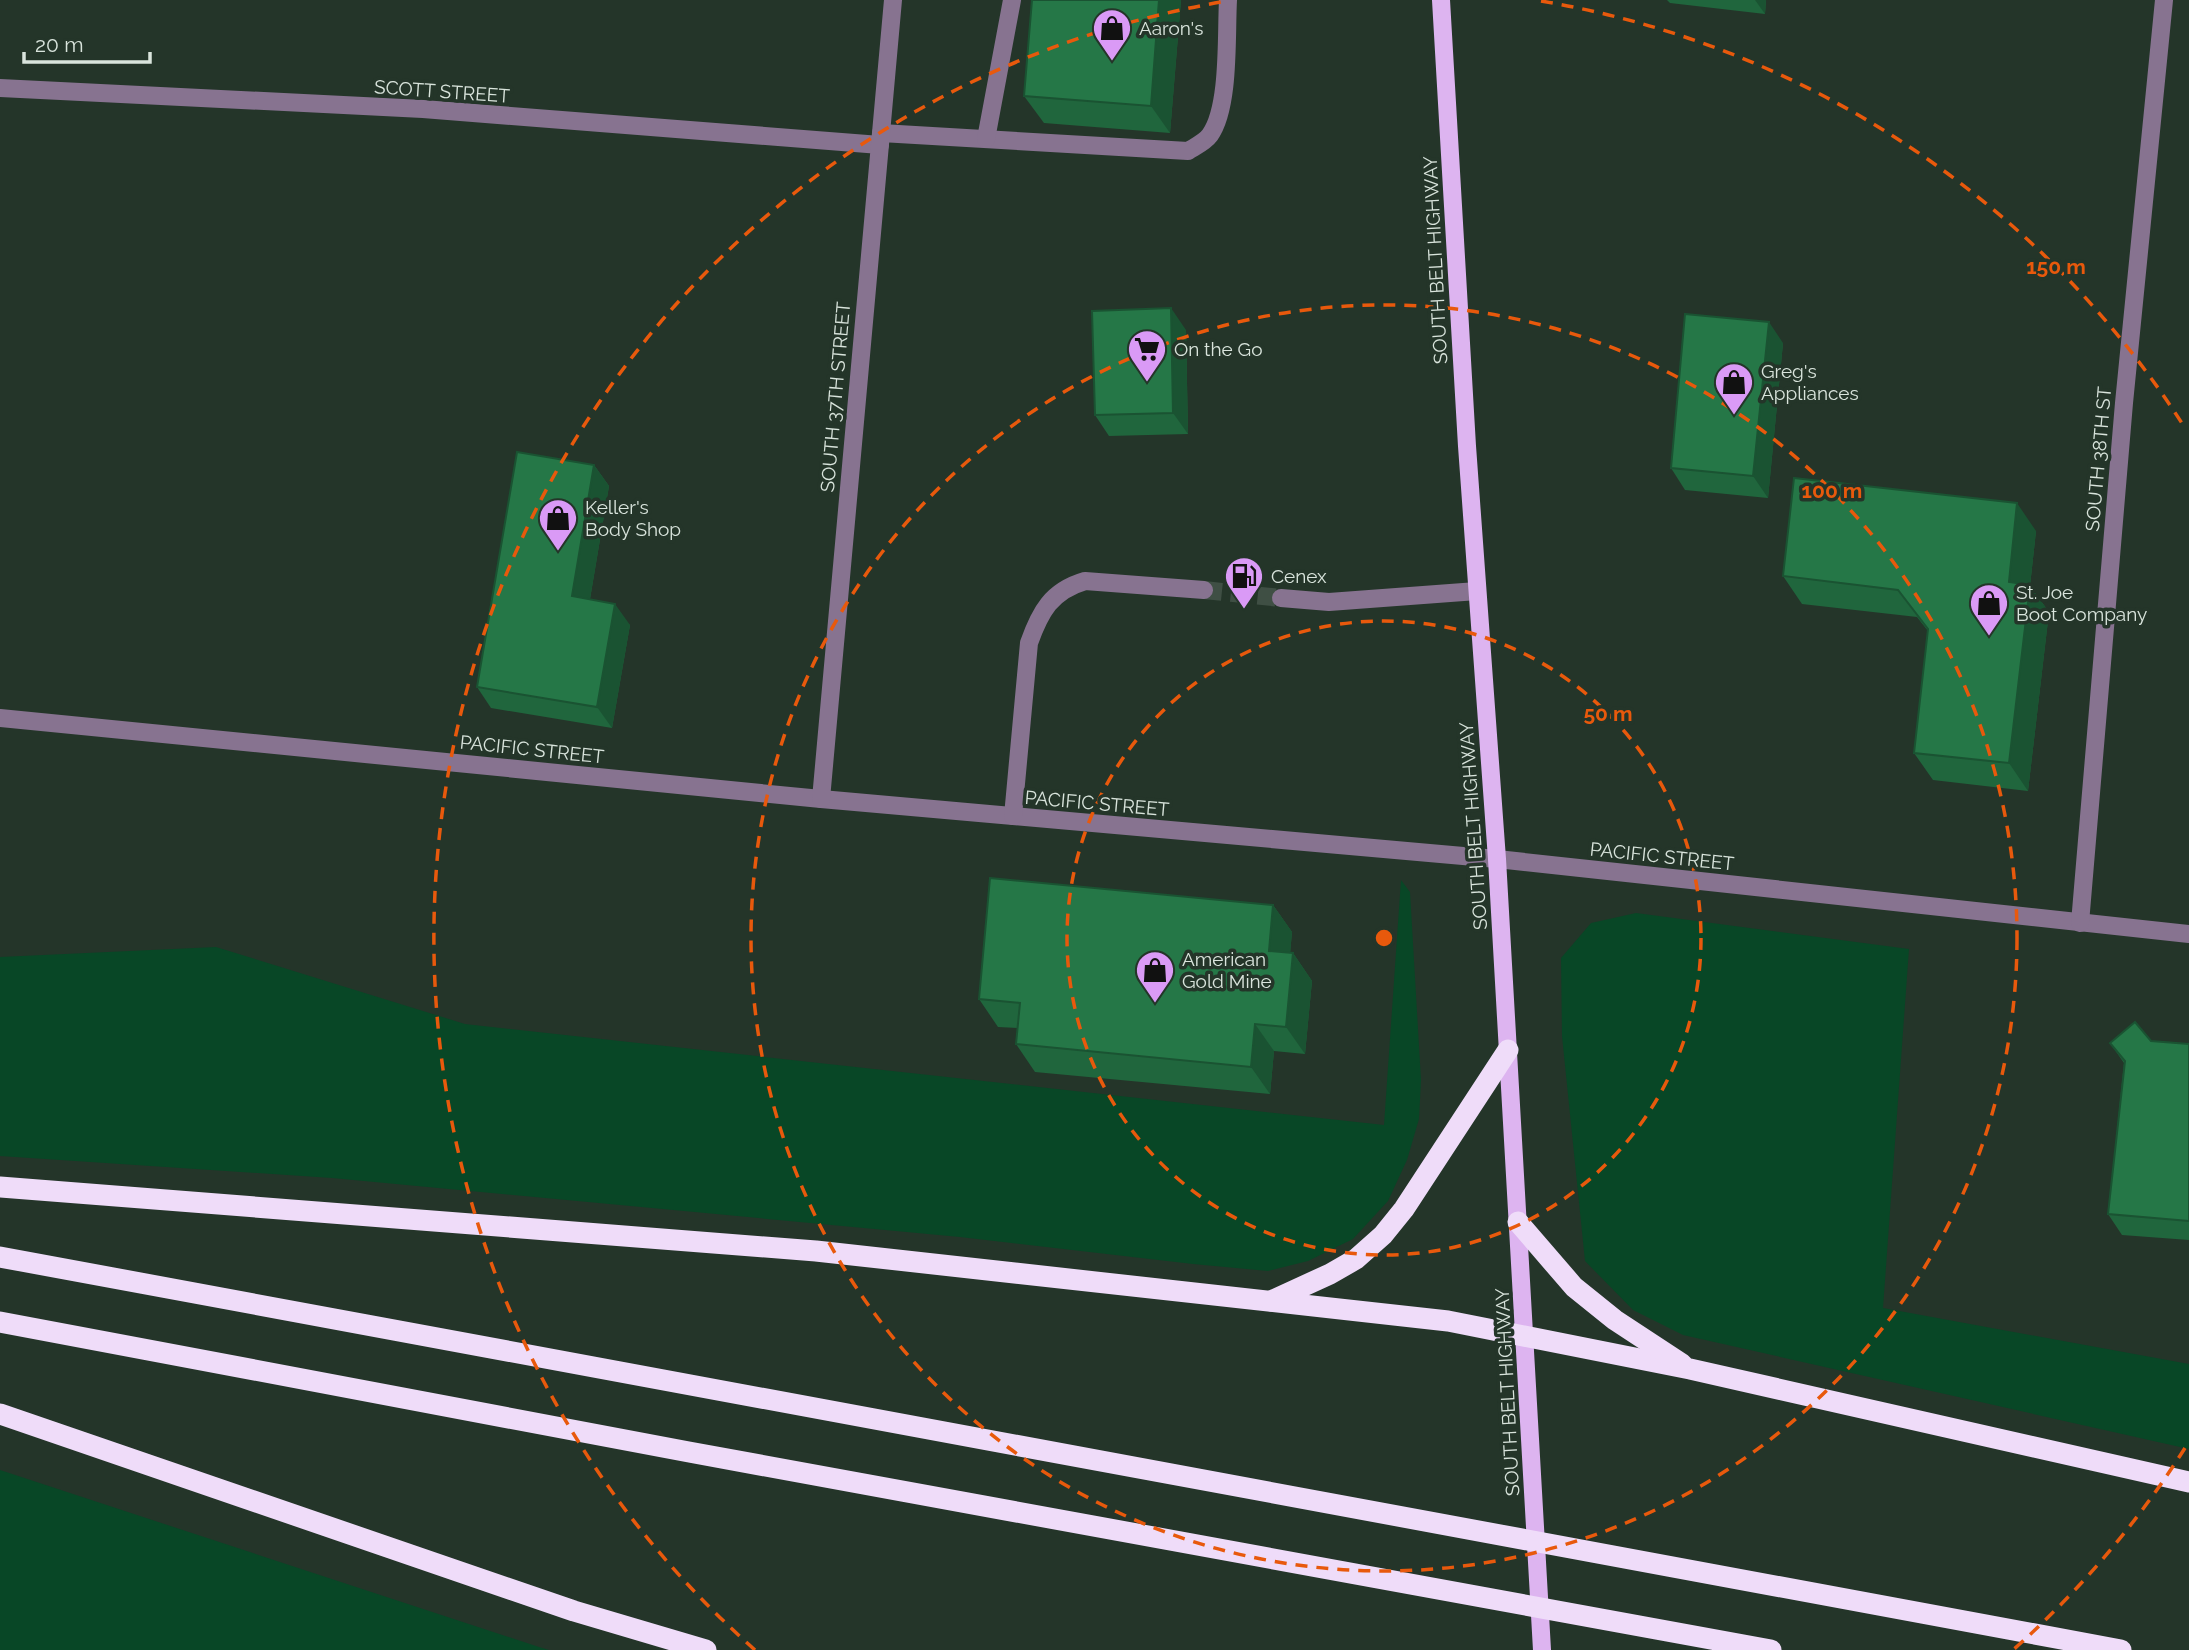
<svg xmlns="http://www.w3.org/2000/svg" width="2189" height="1650" font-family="Raleway,sans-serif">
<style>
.green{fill:#084726}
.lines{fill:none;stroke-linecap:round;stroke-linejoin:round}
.minor-tunnel{stroke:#3f4f44;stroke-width:18;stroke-dasharray:18 9;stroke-linecap:butt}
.minor{stroke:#877390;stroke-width:18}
.major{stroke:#ddb4f0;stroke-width:18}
.highway{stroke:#efdcf9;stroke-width:21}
.wall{fill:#20663d}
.shaded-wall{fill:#1a5332}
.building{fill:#257747;stroke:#1a5332;stroke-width:2}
.ring{fill:none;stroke:#e8590c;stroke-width:3.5;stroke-dasharray:12 9}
.labels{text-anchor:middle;stroke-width:7;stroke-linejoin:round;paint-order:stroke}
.poi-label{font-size:19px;fill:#d9e4dc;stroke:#243529;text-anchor:start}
.street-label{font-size:19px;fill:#d9e4dc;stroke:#243529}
.centre{fill:#e8590c;stroke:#243529;stroke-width:3.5}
.ring-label{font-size:21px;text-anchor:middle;font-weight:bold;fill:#e8590c;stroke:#243529;stroke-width:7;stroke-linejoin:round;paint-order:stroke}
</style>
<rect width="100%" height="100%" fill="#243529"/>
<g class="green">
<polygon points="1401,880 1410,892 1421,1080 1419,1119 1407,1160 1388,1201 1353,1239 1308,1261 1268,1271 1193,1264 960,1237 332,1178 0,1156 0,957 216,947 465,1024 1384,1125"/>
<polygon points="1636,913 1909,949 1883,1308 2189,1364 2189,1449 1683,1335 1633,1310 1585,1261 1562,1036 1561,958 1591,923"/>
<polygon points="0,1470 539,1647 549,1650 0,1650"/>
</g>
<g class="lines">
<polyline class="minor-tunnel" points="1204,590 1281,598"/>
<g class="minor">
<polyline points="0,88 423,109 880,145"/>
<path d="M881 133 1188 151C1196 146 1205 142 1210 135 1230 107 1226 35 1228 0"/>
<polyline points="986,139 1012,0"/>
<polyline points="1281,598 1329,602 1477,591"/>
<polyline points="0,718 821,799 1497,859 2189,934"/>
<polyline points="821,799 893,0"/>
<path d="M1013 816 1029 643C1040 612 1051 591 1085 581L1204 590"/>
<polyline points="2080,923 2124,403 2164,0"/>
</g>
<polyline class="major" points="1441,0 1467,446 1497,859 1542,1650"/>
<g class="highway">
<polyline points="0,1187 816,1251 1448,1321 1690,1369 2189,1482"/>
<polyline points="1518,1222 1574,1287 1615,1320 1682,1364"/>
<polyline points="0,1257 2121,1650"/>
<polyline points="1271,1301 1330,1274 1356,1259 1383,1235 1404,1209 1508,1050"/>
<polyline points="0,1322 689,1452 1771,1650"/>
<polyline points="0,1414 574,1611 706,1650"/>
</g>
</g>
<g class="wall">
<polygon points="1032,0 1181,0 1170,133 1044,123 1024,96"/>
<polygon points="1667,0 1766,0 1765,14 1670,3"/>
<polygon points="1186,330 1188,434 1109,436 1095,415"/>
<polygon points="1783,343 1768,498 1685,490 1671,468"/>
<polygon points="594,465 609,486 590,599 630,625 612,728 491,708 477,687"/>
<polygon points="2036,531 2030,586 2049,612 2028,791 1933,780 1914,753 1928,631 1917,617 1802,604 1783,576"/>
<polygon points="1273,905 1292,932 1290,953 1293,953 1312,981 1305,1054 1274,1051 1270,1094 1035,1072 1016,1044 1018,1028 998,1027 979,999"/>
<polygon points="2151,1041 2189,1044 2189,1240 2122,1235 2108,1214 2124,1063 2110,1043"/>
</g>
<g class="shaded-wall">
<polygon points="1159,0 1181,0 1170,133 1151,106"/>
<polygon points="1755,0 1766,0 1765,14"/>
<polygon points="1171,308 1186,330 1188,434 1173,413"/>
<polygon points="1769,322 1783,343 1768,498 1753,476"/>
<polygon points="594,465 609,486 587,617 572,596"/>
<polygon points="2017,503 2036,531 2030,586 2049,612 2028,791 2009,763 2009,582"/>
<polygon points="615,604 630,625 612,728 597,707"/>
<polygon points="1273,905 1292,932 1288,978 1269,951"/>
<polygon points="1293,953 1312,981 1305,1054 1286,1027"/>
<polygon points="1255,1024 1274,1051 1270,1094 1251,1067"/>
</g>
<g class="building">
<polygon points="1032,0 1159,0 1151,106 1024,96"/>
<polygon points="1171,308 1173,413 1095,415 1092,311"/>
<polygon points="1685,314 1769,322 1753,476 1671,468"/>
<polygon points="517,452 594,465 572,596 615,604 597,707 477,687"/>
<polygon points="1794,478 2017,503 2009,582 2030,585 2009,763 1914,753 1928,629 1898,590 1783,576"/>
<polygon points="990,878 1273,905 1269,951 1293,953 1286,1027 1255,1024 1251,1067 1016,1044 1020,1003 979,999"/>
<polygon points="2135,1022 2151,1041 2189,1044 2189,1221 2108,1214 2125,1061 2110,1043"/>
</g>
<g class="ring">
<circle cx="1384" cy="938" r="317"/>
<circle cx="1384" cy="938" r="633"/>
<path d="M2185 1448A950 950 0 0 1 2013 1650M755 1650A950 950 0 0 1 1227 1M1541 1A950 950 0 0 1 2185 428"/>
</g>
<defs>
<g id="shop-pin" transform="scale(2.0125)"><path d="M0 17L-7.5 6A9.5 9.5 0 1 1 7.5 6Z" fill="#da9af6" stroke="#243529"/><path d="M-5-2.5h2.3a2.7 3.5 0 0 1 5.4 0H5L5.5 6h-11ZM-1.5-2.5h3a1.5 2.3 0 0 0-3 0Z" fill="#111"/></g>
<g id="supermarket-pin" transform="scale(2.0125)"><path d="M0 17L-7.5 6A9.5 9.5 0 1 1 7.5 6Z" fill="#da9af6" stroke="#243529"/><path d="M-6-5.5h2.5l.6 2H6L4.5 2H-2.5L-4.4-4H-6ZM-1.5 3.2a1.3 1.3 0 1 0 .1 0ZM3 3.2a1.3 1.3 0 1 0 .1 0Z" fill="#111"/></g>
<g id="fuel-pin" transform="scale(2.0125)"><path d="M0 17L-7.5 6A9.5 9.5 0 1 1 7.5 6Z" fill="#da9af6" stroke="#243529"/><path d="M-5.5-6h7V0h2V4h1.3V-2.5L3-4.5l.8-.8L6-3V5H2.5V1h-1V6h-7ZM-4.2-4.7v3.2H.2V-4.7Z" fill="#111"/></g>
</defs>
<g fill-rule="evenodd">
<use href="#shop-pin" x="1112" y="28"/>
<use href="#supermarket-pin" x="1147" y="349"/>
<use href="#shop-pin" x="1734" y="382"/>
<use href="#shop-pin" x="558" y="518"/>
<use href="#fuel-pin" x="1244" y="576"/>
<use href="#shop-pin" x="1989" y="603"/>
<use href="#shop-pin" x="1155" y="970"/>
</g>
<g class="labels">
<g class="poi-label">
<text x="1139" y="35">Aaron's</text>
<text x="1174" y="356">On the Go</text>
<text x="1761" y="378">Greg's<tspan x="1761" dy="22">Appliances</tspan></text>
<text x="585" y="514">Keller's<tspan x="585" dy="22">Body Shop</tspan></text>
<text x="1271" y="583">Cenex</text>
<text x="2016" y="599">St. Joe<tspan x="2016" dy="22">Boot Company</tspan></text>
<text x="1182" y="966">American<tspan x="1182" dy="22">Gold Mine</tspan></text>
</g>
<g class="street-label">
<text transform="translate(442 91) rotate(4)" y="7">SCOTT STREET</text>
<text transform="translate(1435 260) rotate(-93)" y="7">SOUTH BELT HIGHWAY</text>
<text transform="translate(835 397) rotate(-85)" y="7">SOUTH 37TH STREET</text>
<text transform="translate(2098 459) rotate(-85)" y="7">SOUTH 38TH ST</text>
<text transform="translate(532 749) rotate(6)" y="7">PACIFIC STREET</text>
<text transform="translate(1097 803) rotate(5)" y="7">PACIFIC STREET</text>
<text transform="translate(1473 826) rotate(-94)" y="7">SOUTH BELT HIGHWAY</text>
<text transform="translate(1662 856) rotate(6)" y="7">PACIFIC STREET</text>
<text transform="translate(1507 1392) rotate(-93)" y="7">SOUTH BELT HIGHWAY</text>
</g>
</g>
<circle cx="1384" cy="938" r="10" class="centre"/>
<g class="ring-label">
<text x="2056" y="274">150 m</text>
<text x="1832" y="498">100 m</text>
<text x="1608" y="721">50 m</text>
</g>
<path d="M24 52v10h126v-10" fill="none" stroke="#d9e4dc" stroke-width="3.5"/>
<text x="35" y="52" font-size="21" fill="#d9e4dc" stroke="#243529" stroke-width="5" paint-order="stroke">20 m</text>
</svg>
